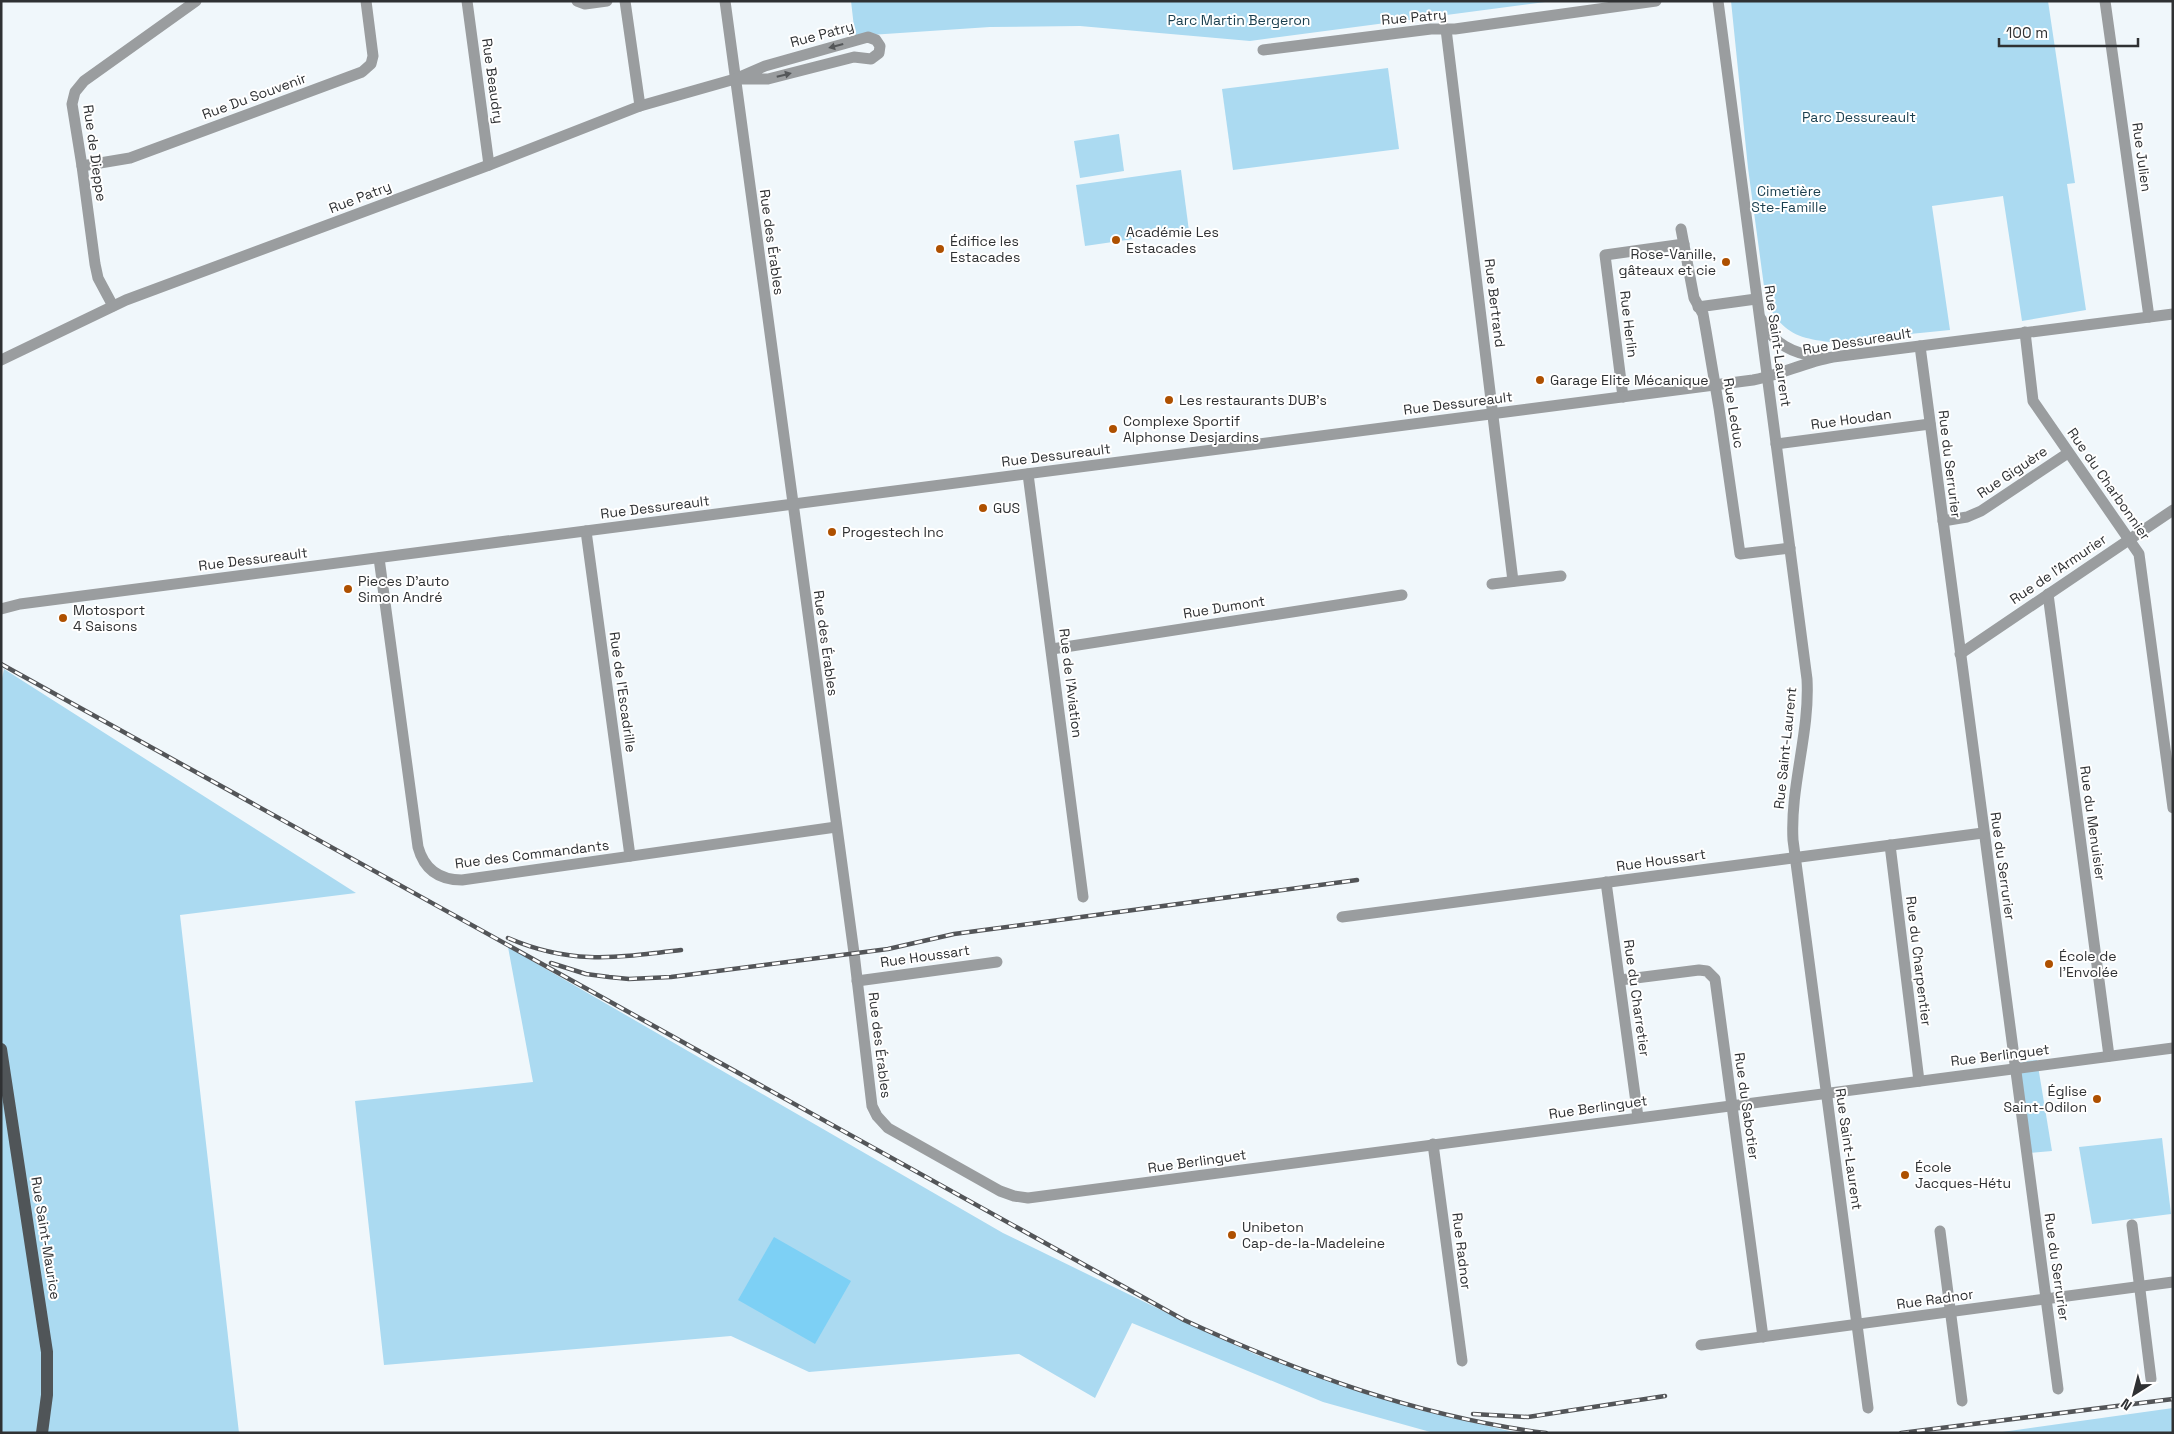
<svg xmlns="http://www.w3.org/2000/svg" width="2174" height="1434" font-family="'Space Grotesk',sans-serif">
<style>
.green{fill:#abdaf1}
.water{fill:#7dd0f5}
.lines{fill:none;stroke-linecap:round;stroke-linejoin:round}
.minor{stroke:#9a9d9f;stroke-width:11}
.major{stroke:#505558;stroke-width:12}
.rail-casing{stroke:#535558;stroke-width:4.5}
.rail{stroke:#fff;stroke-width:2.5;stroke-dasharray:8;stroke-linecap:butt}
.oneway{fill:#545759}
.poi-dot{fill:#ae5000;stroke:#fff;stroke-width:2}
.labels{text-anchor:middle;stroke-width:4;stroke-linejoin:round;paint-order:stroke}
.street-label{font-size:14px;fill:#2f3133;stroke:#fff}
.park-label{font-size:14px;fill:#1a3f4f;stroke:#fff}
.poi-label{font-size:14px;fill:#2f3133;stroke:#fff;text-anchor:start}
</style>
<rect width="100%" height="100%" fill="#f0f7fb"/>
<g class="green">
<polygon points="851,1 1553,1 1250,41 1080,26 990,27 855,36"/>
<path d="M1731 1H2048L2075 183 2067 184 2086 310 2022 321 2003 196 1932 206 1950 330 1830 342C1796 338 1782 332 1766 301L1748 168Z"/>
<polygon points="1388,68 1399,149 1233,170 1222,89"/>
<polygon points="1119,134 1124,171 1080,178 1074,141"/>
<polygon points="1181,170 1189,231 1085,246 1076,185"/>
<polygon points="4,669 356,893 180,915 239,1433 1,1433 1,683"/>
<polygon points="508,947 1003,1233 1200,1329 1257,1355 1419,1410 1518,1433 1434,1433 1323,1402 1132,1323 1095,1398 1019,1354 809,1372 731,1336 384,1365 355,1101 533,1082"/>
<polygon points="2037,1060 2052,1151 2028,1153 2017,1062"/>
<polygon points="2162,1138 2171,1214 2092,1224 2079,1147"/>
<polygon points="2173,1408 2173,1433 1995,1433"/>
</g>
<polygon class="water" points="774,1237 851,1281 815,1344 738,1300"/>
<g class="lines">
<g class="minor">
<polyline points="467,1 489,165"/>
<polyline points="577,1 585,4 607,1"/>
<polyline points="625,1 640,106"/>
<polyline points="725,1 854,953 872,1106 877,1116 888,1128 1000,1191 1014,1196 1028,1198 2173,1048"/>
<path d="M1718 1 1807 679C1810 733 1790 786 1793 840L1868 1408"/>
<polyline points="2105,1 2149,317"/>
<polyline points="1446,29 1513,581"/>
<polyline points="1263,50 1431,29 1455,29 1656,1"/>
<polyline points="82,166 130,158 362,72 371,64 373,56 366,1"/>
<polyline points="1681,229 1694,298 1703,314 1706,331 1719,408 1740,554 1790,548"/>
<polyline points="113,306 98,278 95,264 82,166 72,104 75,92 84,81 196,1"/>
<polyline points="1698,307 1756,299"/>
<path d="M1761 319C1773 344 1793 354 1820 357"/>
<polyline points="2025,332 2033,401 2139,554 2173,808"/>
<polyline points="1920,346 2058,1389"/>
<polyline points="1,360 126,300 489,165 640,106 735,79 765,66 868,37 876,40 880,46 879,53 871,59 854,57 768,79 735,79"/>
<polyline points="1623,397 1605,255 1684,244"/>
<polyline points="1776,444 1930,424"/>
<polyline points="1028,474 1083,897"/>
<polyline points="1943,521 1967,517 1981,511 2068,453"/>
<polyline points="586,531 630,856"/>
<path d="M379 558 418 847C424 869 439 880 462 880L836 827"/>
<polyline points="1492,584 1561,576"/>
<polyline points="2048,594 2109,1056"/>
<path d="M1 609 20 604 1753 380C1780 375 1805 362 1833 357L2173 314"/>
<polyline points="1052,649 1402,595"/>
<polyline points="1960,654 2173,510"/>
<polyline points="1890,845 1919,1081"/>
<polyline points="1606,882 1638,1117"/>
<polyline points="1342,917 1983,833"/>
<polyline points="1620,980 1699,970 1707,971 1715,979 1763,1337"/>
<polyline points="857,981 997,962"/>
<polyline points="1433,1144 1462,1361"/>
<polyline points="2132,1225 2151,1379"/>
<polyline points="1940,1231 1962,1401"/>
<polyline points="1701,1345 2173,1282"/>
</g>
<polyline class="major" points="1,1049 47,1352 47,1395 42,1433"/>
<g class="rail-casing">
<g id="rail">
<path d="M1 664 1184 1320C1299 1373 1420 1417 1546 1433"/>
<path d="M508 938C571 965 615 958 681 950"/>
<polyline points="551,963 586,974 609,977 629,979 671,977 888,949 954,934 1357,880"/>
<polyline points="1473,1414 1528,1417 1665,1396"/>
<polyline points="1901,1433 2173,1399"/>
</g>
</g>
<use href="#rail" class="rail"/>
</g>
<defs><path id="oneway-solid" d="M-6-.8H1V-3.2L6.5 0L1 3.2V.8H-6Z" transform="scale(1.25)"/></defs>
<g class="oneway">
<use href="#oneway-solid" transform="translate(836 46) rotate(165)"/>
<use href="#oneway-solid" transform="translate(784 75) rotate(-14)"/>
</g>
<g class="poi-dot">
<circle cx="1116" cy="240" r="5"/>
<circle cx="940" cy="249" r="5"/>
<circle cx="1726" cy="262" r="5"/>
<circle cx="1540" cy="380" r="5"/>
<circle cx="1169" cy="400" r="5"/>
<circle cx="1113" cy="429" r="5"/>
<circle cx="983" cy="508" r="5"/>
<circle cx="832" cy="532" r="5"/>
<circle cx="348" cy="589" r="5"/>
<circle cx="63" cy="618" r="5"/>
<circle cx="2049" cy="964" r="5"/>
<circle cx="2097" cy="1099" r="5"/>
<circle cx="1905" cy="1175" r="5"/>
<circle cx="1232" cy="1235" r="5"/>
</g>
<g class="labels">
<g class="street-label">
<text transform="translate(1414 17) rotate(-5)" y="5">Rue Patry</text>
<text transform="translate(822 34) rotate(-15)" y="5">Rue Patry</text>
<text transform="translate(493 81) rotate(82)" y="5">Rue Beaudry</text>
<text transform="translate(254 96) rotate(-20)" y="5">Rue Du Souvenir</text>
<text transform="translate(95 153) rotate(82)" y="5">Rue de Dieppe</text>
<text transform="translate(2142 157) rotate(82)" y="5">Rue Julien</text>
<text transform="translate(360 197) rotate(-21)" y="5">Rue Patry</text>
<text transform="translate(772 242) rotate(82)" y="5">Rue des Érables</text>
<text transform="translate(1495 303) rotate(83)" y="5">Rue Bertrand</text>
<text transform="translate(1629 324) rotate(83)" y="5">Rue Herlin</text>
<text transform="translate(1857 341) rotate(-9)" y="5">Rue Dessureault</text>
<text transform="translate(1778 346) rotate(82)" y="5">Rue Saint-Laurent</text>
<text transform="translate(1458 403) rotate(-7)" y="5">Rue Dessureault</text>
<text transform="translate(1734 413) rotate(81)" y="5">Rue Leduc</text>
<text transform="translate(1851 419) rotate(-8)" y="5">Rue Houdan</text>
<text transform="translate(1056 455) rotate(-7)" y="5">Rue Dessureault</text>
<text transform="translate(1950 464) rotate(83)" y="5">Rue du Serrurier</text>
<text transform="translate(2012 472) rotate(-34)" y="5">Rue Giguère</text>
<text transform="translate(2109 484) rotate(55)" y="5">Rue du Charbonnier</text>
<text transform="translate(655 507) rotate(-7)" y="5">Rue Dessureault</text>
<text transform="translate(253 559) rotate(-7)" y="5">Rue Dessureault</text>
<text transform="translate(2058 569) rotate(-34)" y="5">Rue de l'Armurier</text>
<text transform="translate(1224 607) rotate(-9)" y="5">Rue Dumont</text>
<text transform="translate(826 643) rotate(82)" y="5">Rue des Érables</text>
<text transform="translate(1071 683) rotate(83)" y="5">Rue de l'Aviation</text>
<text transform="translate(623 692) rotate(82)" y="5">Rue de l'Escadrille</text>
<text transform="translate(1785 748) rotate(-84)" y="5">Rue Saint-Laurent</text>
<text transform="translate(2093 823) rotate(82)" y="5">Rue du Menuisier</text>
<text transform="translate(532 854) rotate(-7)" y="5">Rue des Commandants</text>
<text transform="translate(1661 860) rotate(-8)" y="5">Rue Houssart</text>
<text transform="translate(2003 866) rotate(82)" y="5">Rue du Serrurier</text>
<text transform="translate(925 956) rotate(-8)" y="5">Rue Houssart</text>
<text transform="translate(1919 961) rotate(83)" y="5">Rue du Charpentier</text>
<text transform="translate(1637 998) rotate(82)" y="5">Rue du Charretier</text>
<text transform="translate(880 1045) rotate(83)" y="5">Rue des Érables</text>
<text transform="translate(2000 1055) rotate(-7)" y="5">Rue Berlinguet</text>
<text transform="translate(1747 1106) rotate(82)" y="5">Rue du Sabotier</text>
<text transform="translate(1598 1107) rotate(-8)" y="5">Rue Berlinguet</text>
<text transform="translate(1849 1149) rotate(82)" y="5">Rue Saint-Laurent</text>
<text transform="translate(1197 1161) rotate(-8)" y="5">Rue Berlinguet</text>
<text transform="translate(46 1238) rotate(81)" y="5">Rue Saint-Maurice</text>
<text transform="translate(1462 1251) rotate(83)" y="5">Rue Radnor</text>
<text transform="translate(2057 1267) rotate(82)" y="5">Rue du Serrurier</text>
<text transform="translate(1935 1299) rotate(-8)" y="5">Rue Radnor</text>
</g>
<g class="park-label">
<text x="1239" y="25">Parc Martin Bergeron</text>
<text x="1859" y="122">Parc Dessureault</text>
<text x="1789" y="196">Cimetière<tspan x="1789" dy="16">Ste-Famille</tspan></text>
</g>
<g class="poi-label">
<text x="1126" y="237">Académie Les<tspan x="1126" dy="16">Estacades</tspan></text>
<text x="950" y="246">Édifice les<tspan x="950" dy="16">Estacades</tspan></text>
<text x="1716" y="259" text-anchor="end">Rose-Vanille,<tspan x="1716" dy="16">gâteaux et cie</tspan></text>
<text x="1550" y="385">Garage Elite Mécanique</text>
<text x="1179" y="405">Les restaurants DUB's</text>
<text x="1123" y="426">Complexe Sportif<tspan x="1123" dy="16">Alphonse Desjardins</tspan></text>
<text x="993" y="513">GUS</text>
<text x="842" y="537">Progestech Inc</text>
<text x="358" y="586">Pieces D'auto<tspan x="358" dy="16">Simon André</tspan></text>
<text x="73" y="615">Motosport<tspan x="73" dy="16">4 Saisons</tspan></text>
<text x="2059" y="961">École de<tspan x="2059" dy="16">l'Envolée</tspan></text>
<text x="2087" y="1096" text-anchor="end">Église<tspan x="2087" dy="16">Saint-Odilon</tspan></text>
<text x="1915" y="1172">École<tspan x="1915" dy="16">Jacques-Hétu</tspan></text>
<text x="1242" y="1232">Unibeton<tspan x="1242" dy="16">Cap-de-la-Madeleine</tspan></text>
</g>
</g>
<rect width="2174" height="1434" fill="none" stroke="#2f3133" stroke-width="5"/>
<g transform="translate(2134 1394) rotate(216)" stroke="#ffffff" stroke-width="4" paint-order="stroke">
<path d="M0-4L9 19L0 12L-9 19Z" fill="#2f3133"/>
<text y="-8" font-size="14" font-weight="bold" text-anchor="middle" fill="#2f3133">N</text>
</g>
<path d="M1999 38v8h139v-8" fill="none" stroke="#2f3133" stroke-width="2.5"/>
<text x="2006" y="38" font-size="15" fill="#2f3133" stroke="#ffffff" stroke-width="4" paint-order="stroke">100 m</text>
</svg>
